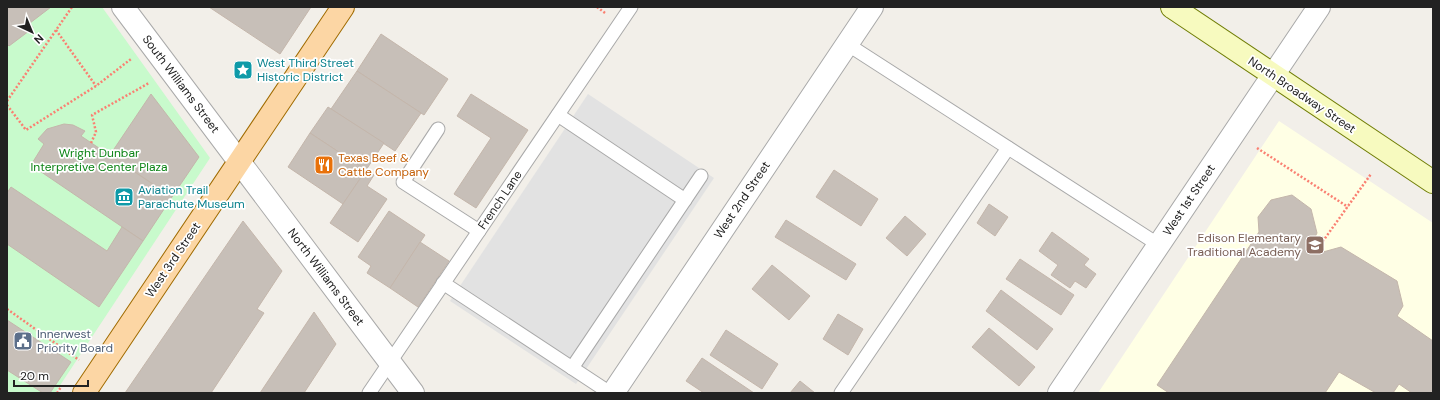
<svg xmlns="http://www.w3.org/2000/svg" width="1440" height="400" font-family="'DM Sans',sans-serif">
<style>
.education{fill:#ffffe5}
.park{fill:#c8facc}
.parking{fill:#e2e2e2}
.building{fill:#c7bfb8;stroke:#c4b6ab}
.lines{fill:none;stroke-linecap:round;stroke-linejoin:round}
.lane-casing{stroke:#a9a9a9;stroke-width:15}
.street-casing{stroke:#a9a9a9;stroke-width:24}
.secondary-casing{stroke:#707d05;stroke-width:24}
.primary-casing{stroke:#a06b00;stroke-width:24}
.path{stroke:#fa8072;stroke-width:2.5;stroke-dasharray:2 2;stroke-linecap:butt}
.lane{stroke:#fff;stroke-width:13}
.street{stroke:#fff;stroke-width:22}
.secondary{stroke:#f7fabf;stroke-width:22}
.primary{stroke:#fcd6a4;stroke-width:22}
.labels{text-anchor:middle;stroke-width:3.5;stroke-linejoin:round;paint-order:stroke}
.culture-label{font-size:12px;fill:#0d838f;stroke:#fff;text-anchor:start}
.street-label{font-size:12px;fill:#222;stroke:#fff}
.park-label{font-size:12px;fill:#0c8416;stroke:#fff}
.food-label{font-size:12px;fill:#c56008;stroke:#fff;text-anchor:start}
.education-label{font-size:12px;fill:#785e54;stroke:#fff;text-anchor:end}
.service-label{font-size:12px;fill:#4e5e75;stroke:#fff;text-anchor:start}
</style>
<rect width="100%" height="100%" fill="#f2efe9"/>
<polygon class="education" points="1279,121 1433,223 1433,393 1098,393"/>
<polygon class="park" points="7,7 102,7 210,158 55,393 7,393"/>
<polygon class="parking" points="588,94 714,178 576,384 450,301"/>
<g class="building">
<polygon points="9,7 51,7 30,23 33,28 9,46 7,44 7,8"/>
<polygon points="209,7 311,7 280,54"/>
<polygon points="381,34 448,79 424,115 357,71"/>
<polygon points="357,71 421,113 395,151 331,109"/>
<polygon points="151,94 199,157 172,197 110,155"/>
<polygon points="471,94 528,130 476,208 454,194 491,138 457,116"/>
<polygon points="328,107 384,143 366,170 310,133"/>
<polygon points="64,124 73,125 85,131 81,136 172,197 143,241 31,165 44,144 38,139 47,129"/>
<polygon points="310,133 366,170 343,204 288,167"/>
<polygon points="366,170 374,175 367,186 387,199 358,242 330,223"/>
<polygon points="834,170 878,199 861,226 816,197"/>
<polygon points="11,187 107,251 122,227 143,241 99,307 7,244 7,193"/>
<polygon points="1292,195 1311,209 1317,233 1312,243 1323,252 1341,247 1397,281 1403,306 1397,316 1433,341 1433,393 1412,393 1399,384 1393,393 1376,393 1339,372 1325,393 1169,393 1157,385 1259,232 1258,217 1271,200"/>
<polygon points="989,204 1008,217 995,236 977,223"/>
<polygon points="389,211 425,235 390,288 367,273 371,266 358,257"/>
<polygon points="905,216 926,234 907,256 886,238"/>
<polygon points="786,220 856,264 846,280 775,237"/>
<polygon points="243,221 282,271 257,309 264,313 211,393 125,393"/>
<polygon points="1052,232 1089,259 1084,265 1096,274 1086,288 1075,281 1070,288 1051,275 1058,265 1039,251"/>
<polygon points="420,242 449,261 418,307 390,288"/>
<polygon points="1020,259 1074,295 1061,315 1006,279"/>
<polygon points="772,265 810,296 789,320 752,289"/>
<polygon points="1001,290 1053,329 1037,350 986,311"/>
<polygon points="314,312 336,344 304,393 260,393"/>
<polygon points="838,314 863,329 848,355 823,339"/>
<polygon points="7,320 71,362 50,393 43,393 7,370"/>
<polygon points="989,328 1035,367 1019,386 972,347"/>
<polygon points="726,330 778,364 762,389 710,355"/>
<polygon points="702,358 754,393 704,393 686,381"/>
<polygon points="800,381 815,393 790,393"/>
</g>
<g class="lines">
<g class="lane-casing">
<g id="lane">
<polyline points="847,44 1159,245"/>
<polyline points="558,115 685,200"/>
<polyline points="438,129 403,182 479,231"/>
<polyline points="443,283 610,393"/>
<polyline points="572,368 701,176"/>
<polyline points="369,393 631,7"/>
<polyline points="841,393 1008,148"/>
</g>
</g>
<g class="street-casing">
<g id="street">
<polyline points="123,7 413,393"/>
<polyline points="613,393 872,7"/>
<polyline points="1059,393 1319,7"/>
</g>
</g>
<g class="secondary-casing">
<polyline id="secondary" points="1172,7 1433,182"/>
</g>
<g class="primary-casing">
<polyline id="primary" points="84,393 343,7"/>
</g>
<g class="path">
<polyline points="597,7 605,13"/>
<polyline points="56,30 96,86"/>
<polyline points="7,101 72,7"/>
<polyline points="7,105 26,130 96,86 131,59"/>
<polyline points="91,143 96,132 92,115 149,83"/>
<polyline points="1257,148 1348,207"/>
<polyline points="1318,248 1371,174"/>
<polyline points="7,309 79,360"/>
<polyline points="57,393 61,387"/>
</g>
<use href="#lane" class="lane"/>
<use href="#street" class="street"/>
<use href="#secondary" class="secondary"/>
<use href="#primary" class="primary"/>
</g>
<defs>
<g id="sight-square" transform="scale(1)"><rect x="-9" y="-9" width="18" height="18" rx="4" fill="#0f9aa8" stroke="#fff"/><path d="M0-6L1.8-2.2L6-1.7L2.9 1.2L3.7 5.4L0 3.3L-3.7 5.4L-2.9 1.2L-6-1.7L-1.8-2.2Z" fill="#fff"/></g>
<g id="restaurant-square" transform="scale(1)"><rect x="-9" y="-9" width="18" height="18" rx="4" fill="#e8710a" stroke="#fff"/><path d="M-5-6h1v4h1v-4h1v4h1v-4h1v5L-1.5 .5V6h-2V.5L-5-1ZM5-6V6H3V1.5H1.5Q1.5-4 5-6Z" fill="#fff"/></g>
<g id="museum-square" transform="scale(1)"><rect x="-9" y="-9" width="18" height="18" rx="4" fill="#0f9aa8" stroke="#fff"/><path d="M0-6L6-3V-2H-6V-3ZM-5-1h2V3h-2ZM-1-1h2V3h-2ZM3-1h2V3H3ZM-6 4H6V6H-6Z" fill="#fff"/></g>
<g id="school-square" transform="scale(1)"><rect x="-9" y="-9" width="18" height="18" rx="4" fill="#8d6e63" stroke="#fff"/><path d="M0-5L7-2L0 1L-7-2ZM-4 1L0 2.5L4 1V4Q0 6-4 4Z" fill="#fff"/></g>
<g id="civic-square" transform="scale(1)"><rect x="-9" y="-9" width="18" height="18" rx="4" fill="#5c6f8a" stroke="#fff"/><path d="M-.6-6.5H3V-4.5H.6V-3L4-1V1h2V6H-6V1h2V-1L-.6-3ZM-1.2 2.5V6h2.4V2.5Z" fill="#fff"/></g>
</defs>
<g fill-rule="evenodd">
<use href="#sight-square" x="243" y="70"/>
<use href="#restaurant-square" x="324" y="165"/>
<use href="#museum-square" x="124" y="197"/>
<use href="#school-square" x="1315" y="245"/>
<use href="#civic-square" x="23" y="341"/>
</g>
<g class="labels">
<g class="culture-label">
<text x="257" y="67">West Third Street<tspan x="257" dy="14">Historic District</tspan></text>
<text x="138" y="194">Aviation Trail<tspan x="138" dy="14">Parachute Museum</tspan></text>
</g>
<g class="street-label">
<text transform="translate(181 84) rotate(53)" y="4">South Williams Street</text>
<text transform="translate(1302 95) rotate(34)" y="4">North Broadway Street</text>
<text transform="translate(500 200) rotate(-56)" y="4">French Lane</text>
<text transform="translate(742 200) rotate(-56)" y="4">West 2nd Street</text>
<text transform="translate(1189 200) rotate(-56)" y="4">West 1st Street</text>
<text transform="translate(173 260) rotate(-56)" y="4">West 3rd Street</text>
<text transform="translate(326 277) rotate(53)" y="4">North Williams Street</text>
</g>
<g class="park-label">
<text x="99" y="157">Wright Dunbar<tspan x="99" dy="14">Interpretive Center Plaza</tspan></text>
</g>
<g class="food-label">
<text x="338" y="162">Texas Beef &amp;<tspan x="338" dy="14">Cattle Company</tspan></text>
</g>
<g class="education-label">
<text x="1301" y="242">Edison Elementary<tspan x="1301" dy="14">Traditional Academy</tspan></text>
</g>
<g class="service-label">
<text x="37" y="338">Innerwest<tspan x="37" dy="14">Priority Board</tspan></text>
</g>
</g>
<rect width="1440" height="400" fill="none" stroke="#222222" stroke-width="16"/>
<g transform="translate(32 32) rotate(136)" stroke="#ffffff" stroke-width="3" paint-order="stroke">
<path d="M0-3L7 15L0 10L-7 15Z" fill="#222222"/>
<text y="-6" font-size="11" font-weight="bold" text-anchor="middle" fill="#222222">N</text>
</g>
<path d="M14 380v6h74v-6" fill="none" stroke="#222222" stroke-width="2"/>
<text x="20" y="380" font-size="12" fill="#222222" stroke="#ffffff" stroke-width="3" paint-order="stroke">20 m</text>
</svg>
